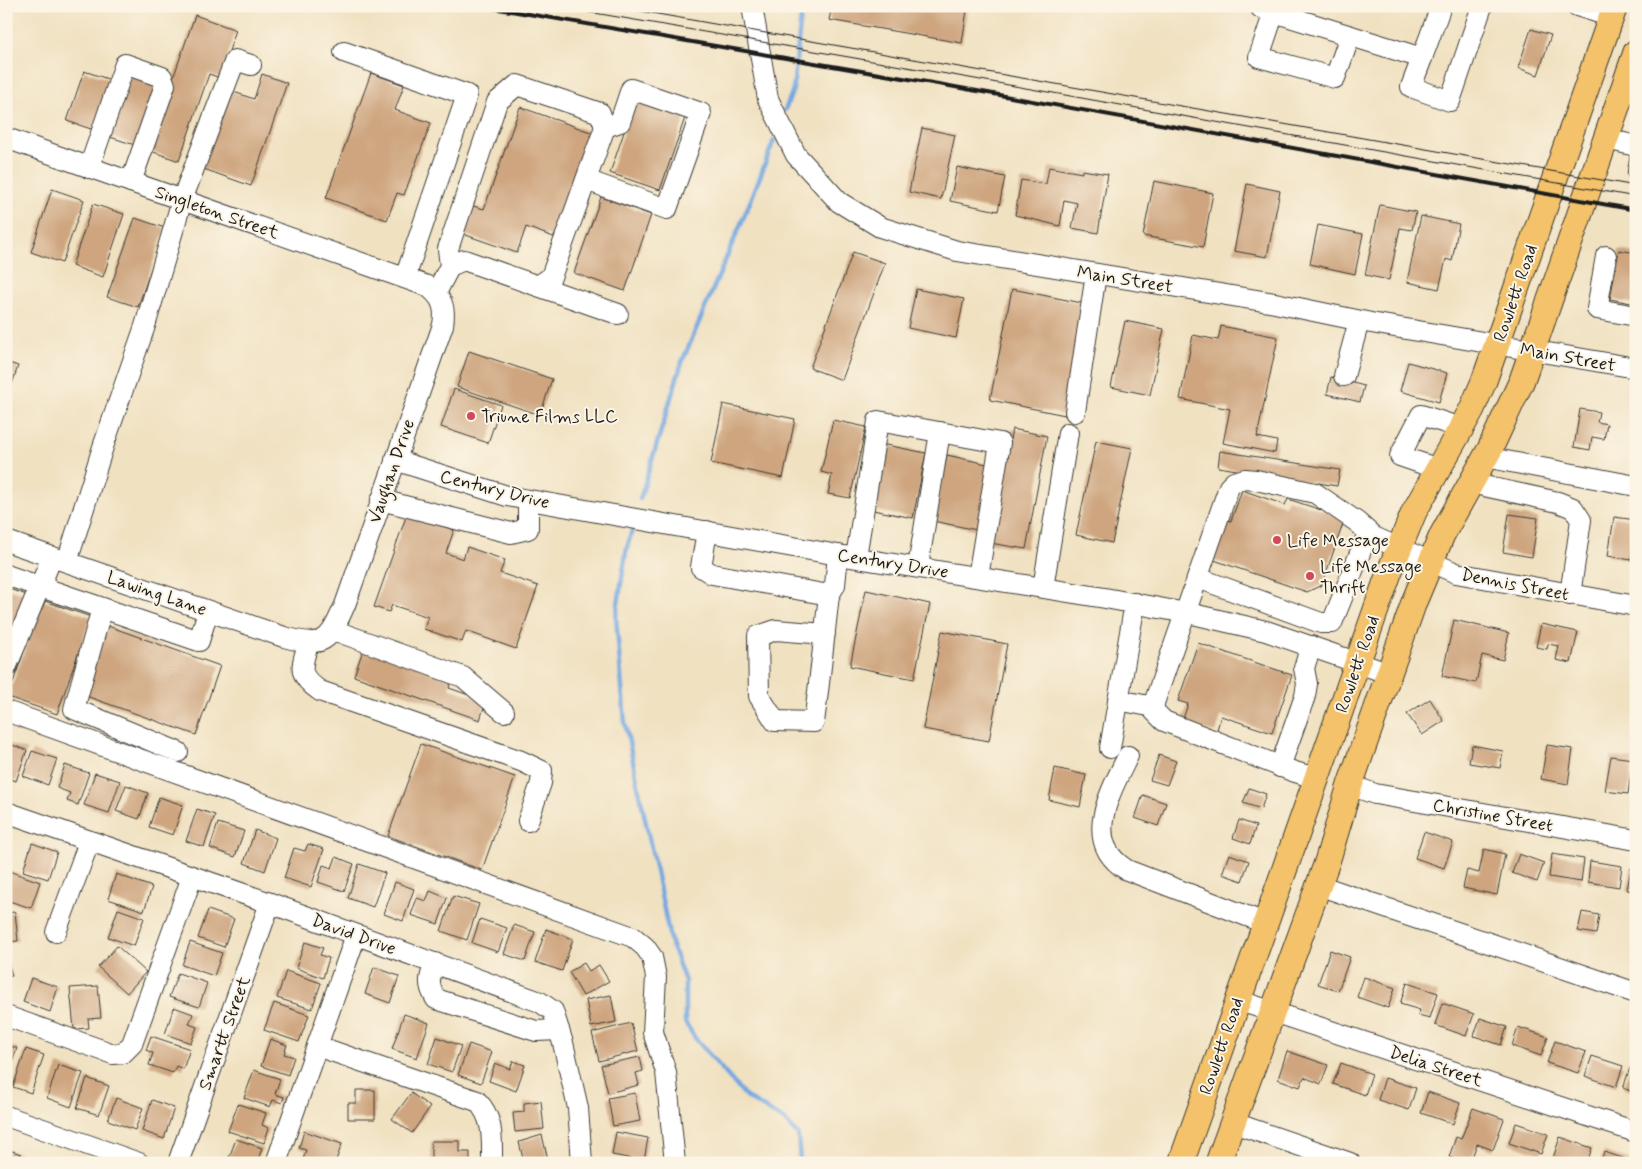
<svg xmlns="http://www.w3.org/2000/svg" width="1642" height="1169" font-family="Mynerve,sans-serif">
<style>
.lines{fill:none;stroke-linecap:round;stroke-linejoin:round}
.stream{stroke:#74a8e1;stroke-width:4.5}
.building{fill:#cea57f}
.minor-casing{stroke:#3c3a35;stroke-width:22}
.major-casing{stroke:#3c3a35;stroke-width:27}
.minor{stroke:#fff;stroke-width:20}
.major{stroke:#f3c26a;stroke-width:25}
.tram{stroke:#1c1c1c;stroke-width:1}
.rail{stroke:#1c1c1c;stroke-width:4}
.poi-dot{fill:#d1495b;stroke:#fcf5e5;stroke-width:2}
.labels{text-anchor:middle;stroke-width:4;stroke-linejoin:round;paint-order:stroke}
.street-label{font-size:18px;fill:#1c1c1c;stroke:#fcf5e5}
.poi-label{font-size:18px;fill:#1c1c1c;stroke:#fcf5e5;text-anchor:start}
</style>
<rect width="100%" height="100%" fill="#fcf5e5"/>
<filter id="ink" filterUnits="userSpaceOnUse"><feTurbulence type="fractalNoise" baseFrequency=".02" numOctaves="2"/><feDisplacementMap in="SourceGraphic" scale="10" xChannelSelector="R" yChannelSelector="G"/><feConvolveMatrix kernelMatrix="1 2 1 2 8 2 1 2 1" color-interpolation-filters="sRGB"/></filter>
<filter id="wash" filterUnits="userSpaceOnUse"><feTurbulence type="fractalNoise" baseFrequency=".0096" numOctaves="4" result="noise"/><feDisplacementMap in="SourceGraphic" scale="20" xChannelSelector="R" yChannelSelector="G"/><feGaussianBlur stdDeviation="1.12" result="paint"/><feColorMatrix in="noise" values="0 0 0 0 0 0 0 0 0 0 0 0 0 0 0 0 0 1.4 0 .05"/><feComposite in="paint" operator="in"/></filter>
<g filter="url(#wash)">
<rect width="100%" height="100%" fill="#f0e1c1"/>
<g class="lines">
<g class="stream">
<polyline points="785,110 793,90 802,6"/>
<polyline points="640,499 682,362 751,200 774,140"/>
<polyline points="632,530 626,552 616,617 625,723 671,943 685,981 685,1022 695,1038 746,1097 784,1120 798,1135 800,1163"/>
</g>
</g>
<g id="blocks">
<g class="building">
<polygon points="832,6 947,6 967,10 962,43 829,20"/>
<polygon points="195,15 236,30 220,78 209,74 179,161 148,150"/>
<polygon points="1531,29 1551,35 1538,75 1518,68"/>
<polygon points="84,71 114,81 97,131 67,121"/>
<polygon points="129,73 159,83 138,146 107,136"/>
<polygon points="371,73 404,85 395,110 431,123 404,195 397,193 387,220 326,198"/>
<polygon points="262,74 287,83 251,186 201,168 228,90 254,99"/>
<polygon points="636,97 686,115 660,190 610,173"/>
<polygon points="520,107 596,134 559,239 526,227 517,253 463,234 473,206 484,209"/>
<polygon points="922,128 955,135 941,199 909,192"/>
<polygon points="1630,155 1636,156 1636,176 1627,174"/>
<polygon points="957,167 1005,177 998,211 950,201"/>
<polygon points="1049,167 1082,173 1082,170 1108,174 1098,233 1072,228 1077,203 1064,200 1060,226 1015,215 1021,180 1046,184"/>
<polygon points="1154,181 1213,193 1203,247 1143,236"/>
<polygon points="1247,184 1280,191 1267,257 1234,251"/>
<polygon points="52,189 84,200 62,263 31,252"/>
<polygon points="601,197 651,215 625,291 574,273"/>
<polygon points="93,204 124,214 103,277 72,266"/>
<polygon points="1380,205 1416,212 1412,230 1400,228 1389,280 1365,275"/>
<polygon points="1421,216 1459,224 1452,261 1446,259 1439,289 1407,282"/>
<polygon points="135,218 165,228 138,307 107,297"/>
<polygon points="1318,225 1363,234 1355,274 1310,264"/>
<polygon points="1619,250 1636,253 1636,304 1610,299"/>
<polygon points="853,252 885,263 842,380 810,368"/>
<polygon points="916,289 964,299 956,338 908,328"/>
<polygon points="1012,289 1087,304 1065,415 990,400"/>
<polygon points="1125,321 1164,329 1150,395 1111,387"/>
<polygon points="1221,326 1278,337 1257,437 1277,441 1275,453 1223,443 1230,409 1180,399 1193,335 1218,340"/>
<polygon points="469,351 552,379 540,415 457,387"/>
<polygon points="6,362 18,366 7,399 6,399"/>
<polygon points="1408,362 1447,373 1439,402 1400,391"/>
<polygon points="1331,377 1364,386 1360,402 1327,394"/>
<polygon points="454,389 501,405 488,443 441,427"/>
<polygon points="723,404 795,419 783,478 711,463"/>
<polygon points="1580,409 1599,412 1597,422 1607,424 1604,439 1592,437 1590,450 1574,447"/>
<polygon points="833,420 866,427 850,498 828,494 832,475 821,472"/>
<polygon points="1012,429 1047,436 1026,549 990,543"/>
<polygon points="1096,441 1132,448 1112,543 1076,535"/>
<polygon points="881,444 926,453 913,518 868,509"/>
<polygon points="1220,451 1340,470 1337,486 1218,467"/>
<polygon points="947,455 991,465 977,530 933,521"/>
<polygon points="1242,490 1285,505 1288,499 1345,518 1322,585 1307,592 1211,559 1225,519 1231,521"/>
<polygon points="407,514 454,530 446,553 463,559 467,547 505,560 500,573 538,586 516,649 466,631 462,642 424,629 428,617 392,605 389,612 374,607"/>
<polygon points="1509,514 1538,518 1532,557 1503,552"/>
<polygon points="1614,517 1636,520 1631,560 1608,556"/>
<polygon points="6,588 27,595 6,654"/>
<polygon points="866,590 930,604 914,679 850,666"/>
<polygon points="42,600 91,617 57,714 8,697"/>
<polygon points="1454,620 1509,633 1503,660 1482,655 1476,683 1442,676"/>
<polygon points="1541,624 1578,632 1571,663 1556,660 1559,646 1548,644 1547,649 1536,647"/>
<polygon points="108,626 220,666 196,735 83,695"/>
<polygon points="942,631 1007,644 989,741 923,729"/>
<polygon points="1198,643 1292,675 1272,733 1221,716 1216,733 1182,722 1188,704 1178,701"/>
<polygon points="364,647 452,678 449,688 486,701 480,720 354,676"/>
<polygon points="1430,699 1444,721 1422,735 1407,714"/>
<polygon points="6,743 27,750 16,781 6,778"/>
<polygon points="421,744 515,777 482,870 388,836"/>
<polygon points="1472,745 1503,751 1500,768 1469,763"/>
<polygon points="1547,745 1573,749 1568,784 1541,779"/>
<polygon points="32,751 57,759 48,785 23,776"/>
<polygon points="1159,755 1176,761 1167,785 1150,780"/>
<polygon points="1611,756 1633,759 1628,794 1605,791"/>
<polygon points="65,765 89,773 78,805 67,801 70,793 57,788"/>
<polygon points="1055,768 1086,775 1080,807 1049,800"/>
<polygon points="95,773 120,781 109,813 84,805"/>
<polygon points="126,785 148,793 139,819 116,811"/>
<polygon points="1249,788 1266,794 1261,809 1243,803"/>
<polygon points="1143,795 1166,803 1158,826 1135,818"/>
<polygon points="159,797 183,805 173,835 149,827"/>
<polygon points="197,809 215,815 204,847 186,841"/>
<polygon points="1239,820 1256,826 1250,844 1233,838"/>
<polygon points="218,823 244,831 235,857 210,848"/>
<polygon points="255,830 276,838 265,871 244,863"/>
<polygon points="1424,832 1453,842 1444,868 1415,858"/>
<polygon points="32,843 57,852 48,879 23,871"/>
<polygon points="308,844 324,849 311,887 284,878 294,848 305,851"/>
<polygon points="1484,849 1505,854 1497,895 1463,888 1467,870 1479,873"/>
<polygon points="1229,854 1249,861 1242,881 1222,874"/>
<polygon points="1519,854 1544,863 1537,882 1512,873"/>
<polygon points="1552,854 1584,859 1581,882 1549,877"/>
<polygon points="336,857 354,864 344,891 318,882 323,865 332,868"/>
<polygon points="1590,861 1622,866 1619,887 1588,882"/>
<polygon points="359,864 385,873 373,907 348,898"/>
<polygon points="1631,868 1636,869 1636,891 1627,890"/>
<polygon points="6,870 40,882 31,908 6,900"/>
<polygon points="116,874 152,887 144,911 108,899"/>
<polygon points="395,882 414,889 403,921 384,914"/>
<polygon points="430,891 447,898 438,924 411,915 417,898 426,901"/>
<polygon points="453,896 479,904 467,940 441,931"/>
<polygon points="118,909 144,918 134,946 108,937"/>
<polygon points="208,910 234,919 224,947 198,938"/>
<polygon points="15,912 18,941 6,942 6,913"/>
<polygon points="1582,912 1599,915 1596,934 1578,931"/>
<polygon points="480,919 507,928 498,952 472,943"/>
<polygon points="514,925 535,932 525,961 504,954"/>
<polygon points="546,929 573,939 562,971 535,962"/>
<polygon points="190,942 222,953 214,976 182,965"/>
<polygon points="305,942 323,948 320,955 329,958 323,978 296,968"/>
<polygon points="117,946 146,972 127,993 98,967"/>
<polygon points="1330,950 1350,957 1338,991 1318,984"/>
<polygon points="6,956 12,976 6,977"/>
<polygon points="584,963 589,971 599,965 609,981 583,996 569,972"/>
<polygon points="374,967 399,976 390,1003 365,994"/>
<polygon points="286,971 321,983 312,1009 277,998"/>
<polygon points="178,973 207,983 199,1007 169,997"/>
<polygon points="1364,977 1395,988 1388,1008 1357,997"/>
<polygon points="31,978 58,987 50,1012 23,1002"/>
<polygon points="1407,983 1438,993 1430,1018 1418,1015 1420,1010 1400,1004"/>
<polygon points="98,986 101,1018 88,1019 89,1028 74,1029 70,988"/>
<polygon points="611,995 616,1022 591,1027 586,1000"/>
<polygon points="274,1003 309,1015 299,1042 264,1030"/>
<polygon points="1442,1003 1474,1014 1466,1036 1435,1025"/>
<polygon points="174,1007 193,1014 189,1024 197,1027 191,1043 165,1034"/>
<polygon points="404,1014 429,1023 417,1058 392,1049"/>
<polygon points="1480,1018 1507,1027 1501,1045 1474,1036"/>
<polygon points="631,1023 638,1051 599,1061 592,1033"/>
<polygon points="1518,1027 1548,1037 1541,1056 1512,1046"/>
<polygon points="151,1036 190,1049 183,1069 176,1066 173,1073 149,1065 153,1053 146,1050"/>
<polygon points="437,1037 461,1046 452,1072 428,1064"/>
<polygon points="270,1039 287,1045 284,1054 294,1057 288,1075 261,1066"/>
<polygon points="1555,1041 1586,1052 1578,1073 1547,1063"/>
<polygon points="469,1044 492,1052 481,1083 458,1075"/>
<polygon points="6,1045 17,1048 7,1078 6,1078"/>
<polygon points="26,1049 44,1055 31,1093 13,1087"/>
<polygon points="1287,1051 1328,1065 1321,1084 1304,1077 1300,1087 1278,1079"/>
<polygon points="1592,1056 1623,1066 1616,1087 1585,1076"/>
<polygon points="640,1057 643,1071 636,1073 639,1085 608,1093 601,1065"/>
<polygon points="513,1061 525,1065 516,1091 489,1081 495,1063 510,1069"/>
<polygon points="1341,1063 1372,1074 1365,1095 1333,1084"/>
<polygon points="58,1065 83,1073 71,1107 47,1098"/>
<polygon points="1630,1068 1636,1070 1636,1093 1623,1088"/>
<polygon points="254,1070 280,1079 275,1094 284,1097 282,1103 273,1100 270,1107 244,1098"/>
<polygon points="87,1078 109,1086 99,1115 77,1108"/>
<polygon points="1385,1078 1416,1088 1409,1110 1378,1100"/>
<polygon points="356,1090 375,1090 375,1119 348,1119 348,1103 356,1103"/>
<polygon points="1428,1092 1460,1103 1453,1124 1421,1113"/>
<polygon points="411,1093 430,1107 412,1133 392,1119"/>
<polygon points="635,1093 640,1121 613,1126 608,1098"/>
<polygon points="116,1098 143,1108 135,1130 108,1120"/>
<polygon points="152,1100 174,1108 164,1139 142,1131"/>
<polygon points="541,1101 544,1129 515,1132 513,1113 524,1112 524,1103"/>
<polygon points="238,1104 266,1113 262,1125 269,1128 264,1143 228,1131"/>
<polygon points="1473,1108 1504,1119 1493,1150 1477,1144 1470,1163 1455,1163 1456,1160 1449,1157 1456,1137 1461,1139"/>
<polygon points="1516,1123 1548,1134 1541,1154 1509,1143"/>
<polygon points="304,1131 342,1144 335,1163 310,1163 303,1160 306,1150 299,1148"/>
<polygon points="616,1132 648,1138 644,1161 612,1155"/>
<polygon points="542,1135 548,1160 524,1163 519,1142"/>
<polygon points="1560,1137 1592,1148 1587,1163 1565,1163 1553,1158"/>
<polygon points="236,1139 262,1148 257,1163 227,1163"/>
<polygon points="431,1141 460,1141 460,1152 470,1152 470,1163 431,1163"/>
<polygon points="6,1149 21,1154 18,1163 6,1163"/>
<polygon points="1604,1152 1635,1162 1635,1163 1600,1163"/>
</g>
</g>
</g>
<g filter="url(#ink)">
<use href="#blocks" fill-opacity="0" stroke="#3c3a35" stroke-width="1"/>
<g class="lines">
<g class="minor-casing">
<g id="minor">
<polyline points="752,6 768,99 796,155 839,202 880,227 957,251 1275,303 1371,323 1636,368"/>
<polyline points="1262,6 1261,8 1422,58 1441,6"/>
<polyline points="1577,6 1612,17"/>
<polyline points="1274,12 1259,57 1335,78 1350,36"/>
<polyline points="344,52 467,95 405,278"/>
<polyline points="1422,58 1411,87 1450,101 1482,6"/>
<path d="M6 138 427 286C442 297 446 307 443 325L345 605C328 643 325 648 284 637L6 541"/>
<polyline points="1607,139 1636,146"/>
<polyline points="89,168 125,64 162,77 165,85 131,182"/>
<polyline points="586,180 667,209 701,113 631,89 620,122 605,127"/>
<polyline points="1606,256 1597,309 1636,316"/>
<polyline points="538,286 618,314"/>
<polyline points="436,293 450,266 464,260 538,286 551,277 605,127 600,113 517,85 497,102 448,249 450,266"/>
<polyline points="1344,376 1359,321"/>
<polyline points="1075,412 1096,274"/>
<polyline points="1485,457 1636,486"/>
<polyline points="395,460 507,496 838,555 1105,598 1197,615 1266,631 1390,674"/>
<polyline points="1438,469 1400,456 1421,415 1461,428"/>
<polyline points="1470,483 1558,502 1573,508 1581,520 1570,595"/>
<polyline points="381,500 511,533 528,529 528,500"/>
<polyline points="707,531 701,567 712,574 829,595 835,585 838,555"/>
<polyline points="856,557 878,421 1000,443 978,577"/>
<polyline points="67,562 103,447 145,326 182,200 235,60 251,65"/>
<polyline points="918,567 940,432"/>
<polyline points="6,575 199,641 208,611"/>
<polyline points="1198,578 1321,623 1332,623 1368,533"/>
<polyline points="1043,588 1068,433"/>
<polyline points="102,608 74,709 178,752"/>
<polyline points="333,630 463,677 504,712"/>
<path d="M825 634 776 630 758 636 759 696 775 721 814 722C820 680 824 638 829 595"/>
<path d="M308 644C301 668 297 675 320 691L521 761 542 771 541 783 528 821"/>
<polyline points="6,668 52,557"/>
<polyline points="1118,700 1154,707"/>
<polyline points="6,711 633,937 645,947 652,957 656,977 653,1032 666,1072 675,1163"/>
<polyline points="1110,748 1135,603"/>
<path d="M1128 756C1110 793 1081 842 1127 870L1265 923"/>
<polyline points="1280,767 1305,696 1307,684 1304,668 1311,646"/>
<polyline points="1317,775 1305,775 1292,771 1164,721 1154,711 1154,703 1229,487 1234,482 1245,479 1256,480 1315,493 1357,522 1374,537 1456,573 1636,606"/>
<polyline points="1350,785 1375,794 1636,840"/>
<polyline points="6,812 270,903 540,1002 553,1011 563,1043 578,1108 582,1163"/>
<polyline points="1318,885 1636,993"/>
<polyline points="56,932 89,842"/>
<path d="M435 963C429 978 427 985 436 999L536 1031 559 1030"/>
<polyline points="1237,1000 1636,1132"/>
<polyline points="6,1016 113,1054 123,1053 132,1044 192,877"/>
<path d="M317 1046 477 1101C494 1118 492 1140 492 1163"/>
<polyline points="6,1116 139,1163"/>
<polyline points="1231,1122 1350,1163"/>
<polyline points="178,1163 270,903"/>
<polyline points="276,1163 356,935"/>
</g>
</g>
<g class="major-casing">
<g id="major">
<polyline points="1181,1163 1389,573 1414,512 1472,409 1484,381 1615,6"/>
<polyline points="1218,1163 1327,862 1350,785 1414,602 1442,535 1490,449 1522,380 1636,52"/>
</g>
</g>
<use href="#minor" class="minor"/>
<use href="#major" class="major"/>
<g class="tram">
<polyline points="554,6 947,74 1636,197"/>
<polyline points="612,6 1636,186"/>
</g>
<polyline class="rail" points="481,6 944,85 1636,210"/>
</g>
</g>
<g class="poi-dot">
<circle cx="471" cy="416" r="5"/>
<circle cx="1277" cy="540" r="5"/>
<circle cx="1310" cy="576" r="5"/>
</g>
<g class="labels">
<g class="street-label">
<text transform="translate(217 212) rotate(19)" y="6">Singleton Street</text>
<text transform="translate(1125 279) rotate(9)" y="6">Main Street</text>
<text transform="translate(1515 293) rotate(-71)" y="6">Rowlett Road</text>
<text transform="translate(1568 357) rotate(10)" y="6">Main Street</text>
<text transform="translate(391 471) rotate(-71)" y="6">Vaughan Drive</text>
<text transform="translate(495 489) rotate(14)" y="6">Century Drive</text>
<text transform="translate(893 563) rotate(9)" y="6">Century Drive</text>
<text transform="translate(1515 584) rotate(11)" y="6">Dennis Street</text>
<text transform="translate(157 593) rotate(19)" y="6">Lawing Lane</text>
<text transform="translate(1357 664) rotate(-71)" y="6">Rowlett Road</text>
<text transform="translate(1493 815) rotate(10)" y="6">Christine Street</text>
<text transform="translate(354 934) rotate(20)" y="6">David Drive</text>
<text transform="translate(224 1033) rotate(-70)" y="6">Smartt Street</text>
<text transform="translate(1221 1046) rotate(-71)" y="6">Rowlett Road</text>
<text transform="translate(1436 1066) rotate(18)" y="6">Delia Street</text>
</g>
<g class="poi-label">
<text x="481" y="422">Triune Films LLC</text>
<text x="1287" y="546">Life Message</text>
<text x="1320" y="572">Life Message<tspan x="1320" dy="21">Thrift</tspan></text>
</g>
</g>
<rect width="1642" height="1169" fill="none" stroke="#fcf5e5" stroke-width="25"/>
</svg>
